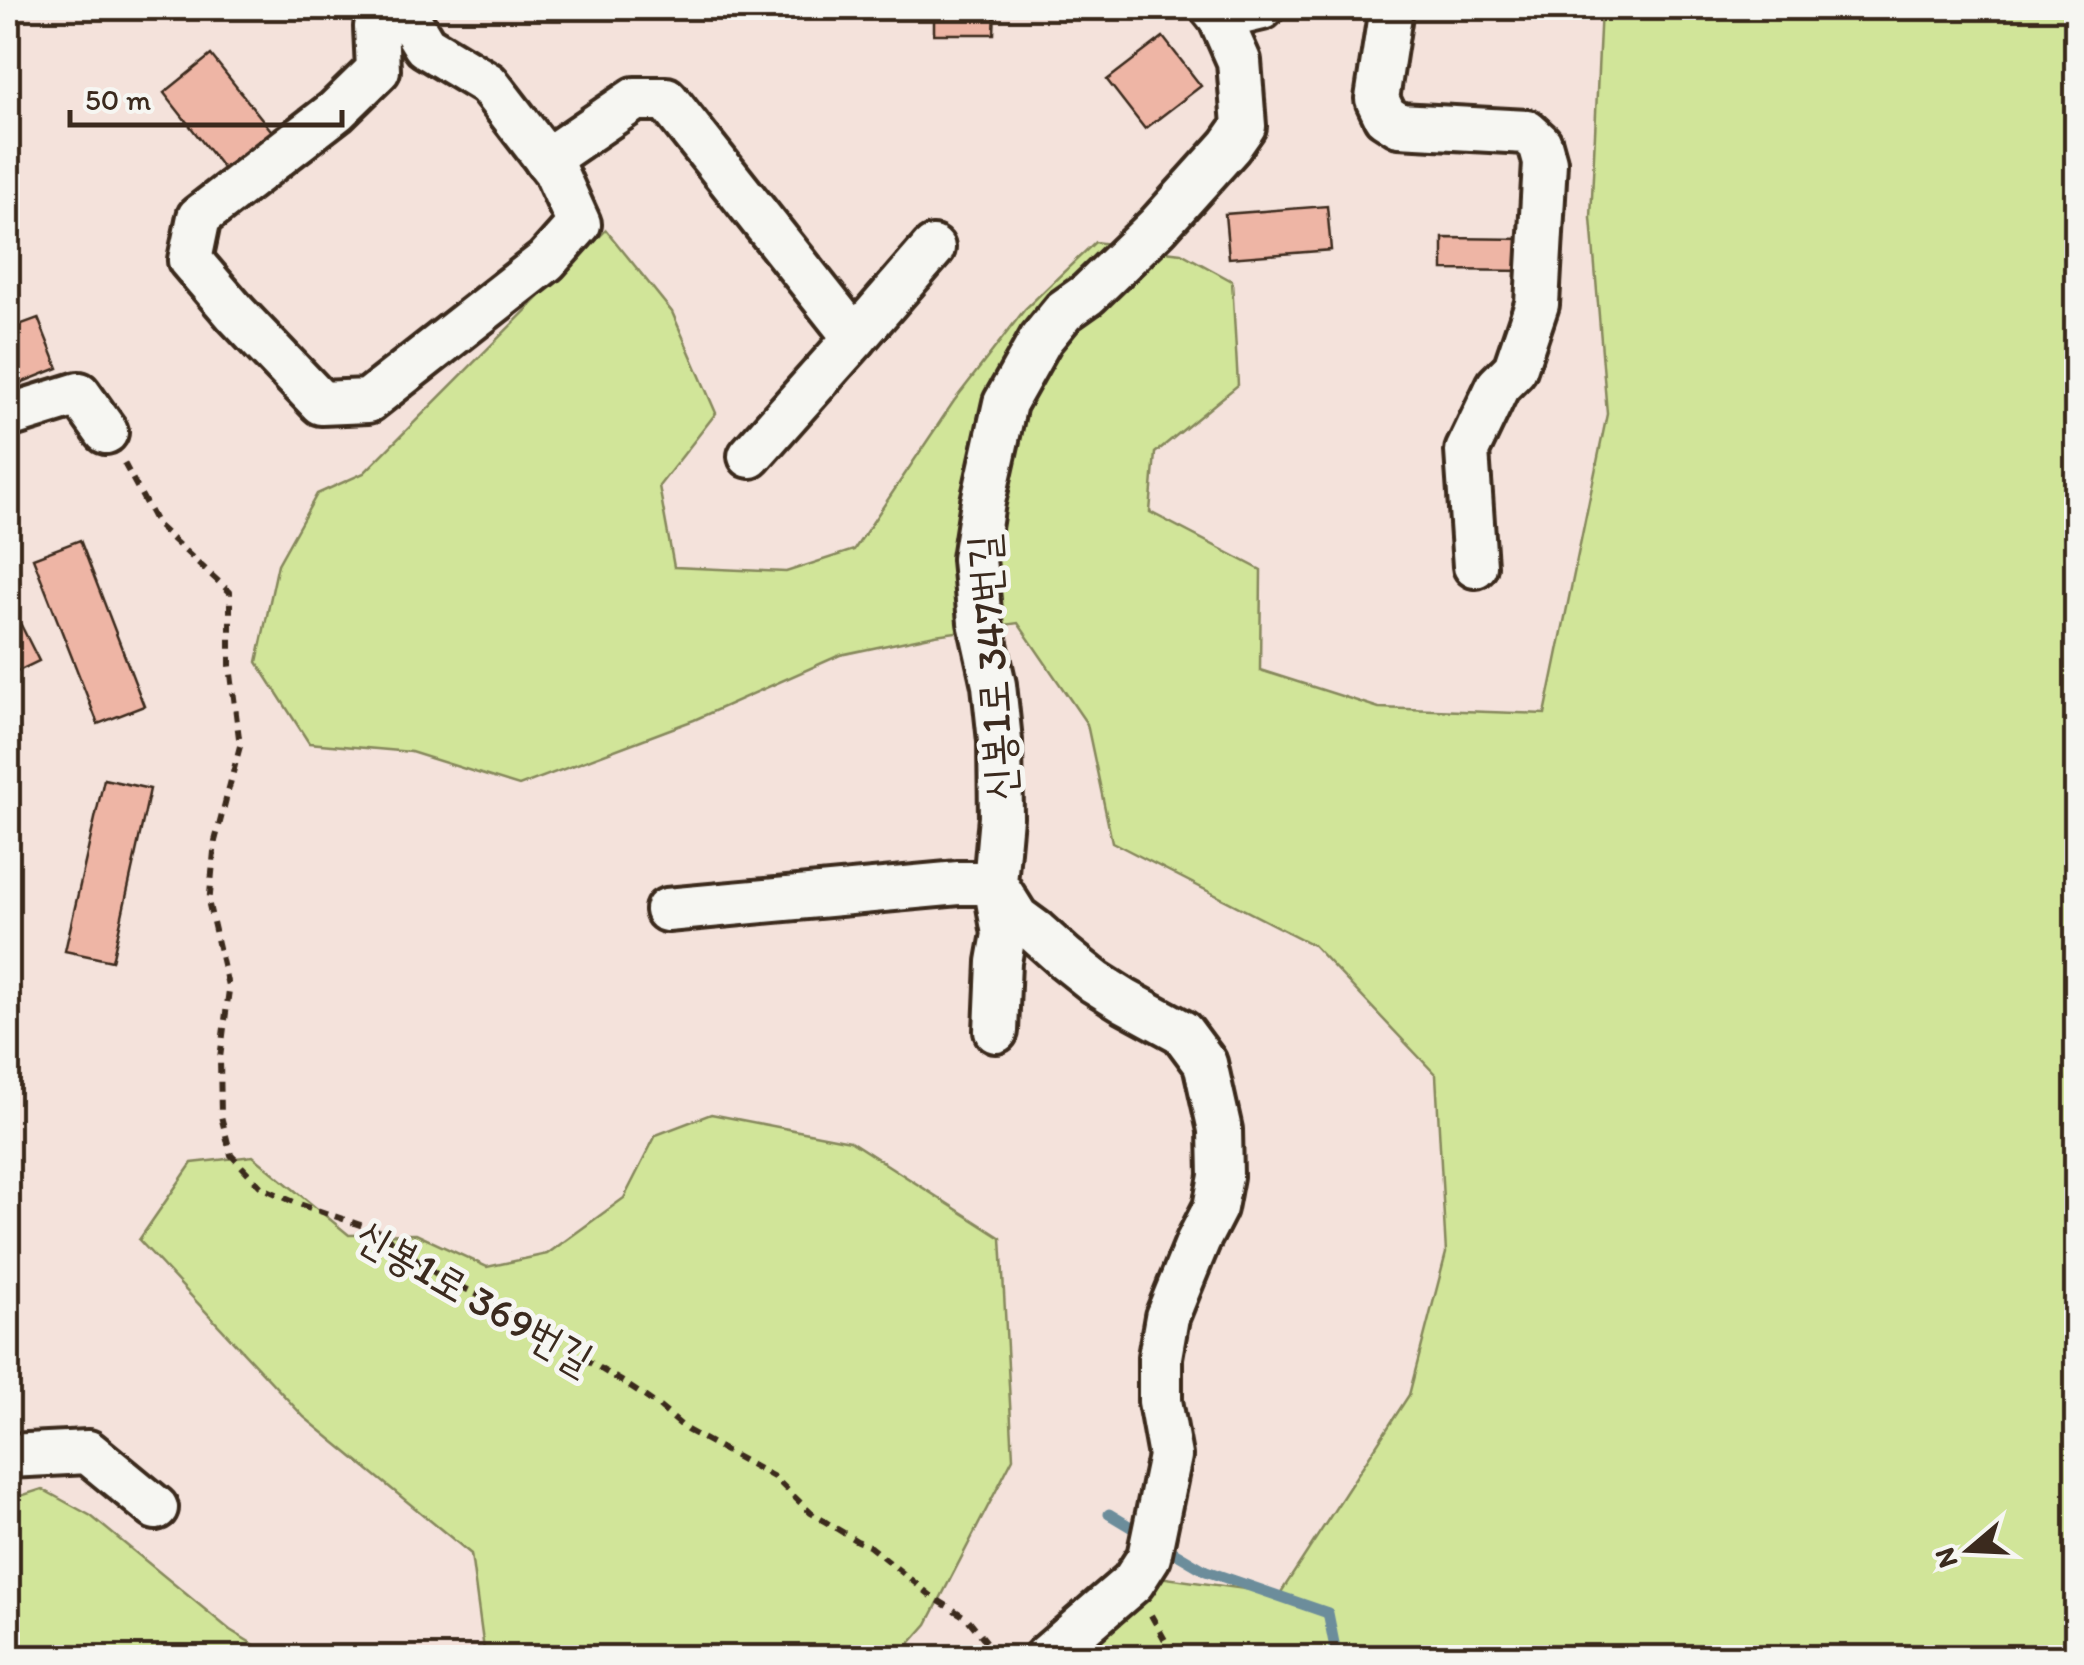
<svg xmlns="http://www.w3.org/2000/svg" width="2084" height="1665" font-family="Itim,'Poor Story',sans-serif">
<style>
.green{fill:#d1e599;stroke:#86885c;stroke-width:2.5}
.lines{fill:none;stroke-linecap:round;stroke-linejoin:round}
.stream{stroke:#6c8d9b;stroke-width:11}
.building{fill:#eeb5a5;stroke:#3b2a1e;stroke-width:2.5}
.minor-casing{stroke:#3b2a1e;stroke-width:50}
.path{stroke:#3b2a1e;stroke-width:6;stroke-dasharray:10 8;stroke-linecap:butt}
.minor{stroke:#f6f6f2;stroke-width:42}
.labels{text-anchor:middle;stroke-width:10;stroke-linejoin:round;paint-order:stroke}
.street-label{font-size:42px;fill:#3b2a1e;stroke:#f6f6f2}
</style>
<rect width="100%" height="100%" fill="#f4e2db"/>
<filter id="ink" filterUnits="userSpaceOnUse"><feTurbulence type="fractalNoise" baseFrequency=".01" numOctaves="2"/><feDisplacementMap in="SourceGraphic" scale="20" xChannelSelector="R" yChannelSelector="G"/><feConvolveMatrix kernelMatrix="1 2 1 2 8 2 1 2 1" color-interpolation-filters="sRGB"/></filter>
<g filter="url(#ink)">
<g class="green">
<polygon points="1601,8 2076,8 2076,1657 1085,1657 1152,1576 1280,1594 1409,1395 1446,1253 1436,1075 1313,945 1112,842 1087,724 1018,623 935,635 840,655 694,720 519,786 411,752 309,743 257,662 278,564 317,494 364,473 606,230 672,312 716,413 659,486 674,567 786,572 854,550 954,401 1025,309 1095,242 1181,253 1232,281 1238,385 1155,453 1150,512 1261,570 1260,670 1379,708 1545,714 1607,414 1591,218"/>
<polygon points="711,1114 850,1141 1001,1238 1013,1458 927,1624 898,1657 485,1657 471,1554 304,1417 139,1240 192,1163 253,1156 349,1235 416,1234 487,1267 547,1254 624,1198 656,1135"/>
<polygon points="42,1489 91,1516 230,1630 274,1657 8,1657 8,1500"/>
</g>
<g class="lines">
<g class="stream">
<polyline points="1109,1514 1144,1535"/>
<polyline points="1160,1544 1206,1571 1328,1613 1337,1658"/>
</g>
</g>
<g class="building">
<polygon points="934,8 995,8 994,34 934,34"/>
<polygon points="1163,37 1201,86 1145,129 1107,80"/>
<polygon points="211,55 274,134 226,172 164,93"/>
<polygon points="1327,206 1331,250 1229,258 1225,214"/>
<polygon points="1443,238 1528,239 1528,271 1443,270"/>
<polygon points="38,318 58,368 8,388 8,329"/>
<polygon points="80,540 144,706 98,724 33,558"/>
<polygon points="21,625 39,661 8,676 8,632"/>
<polygon points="104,779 150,789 112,961 65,951"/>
</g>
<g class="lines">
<g class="minor-casing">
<g id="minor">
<polyline points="380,8 376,27 378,70 336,111 199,217 190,260 236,314 321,403 368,401 546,261 579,224 555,171 488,84 425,46 402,8"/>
<polyline points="1391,8 1377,99 1385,116 1399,125 1527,132 1540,144 1545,162 1537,304 1515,369 1498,386 1467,451 1475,566"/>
<polyline points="1220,18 1262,8"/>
<polyline points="546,160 635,99 666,99 855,338 750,456"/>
<polyline points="855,338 933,248"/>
<polyline points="8,416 79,394 106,432"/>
<polyline points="667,910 959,883 995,883 1004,934 999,962 996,1031"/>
<polyline points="8,1456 88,1452 156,1508"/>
<polyline points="1045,1658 1133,1582 1149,1557 1170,1456 1160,1401 1160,1357 1167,1317 1198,1241 1215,1208 1221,1176 1220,1130 1205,1063 1182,1032 1125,1001 1095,982 1065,958 1036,932 1017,918 995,883 1001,817 1000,741 994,685 980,622 974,559 983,502 1005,403 1041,339 1064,311 1088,294 1158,226 1230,146 1244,126 1239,61 1220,18 1212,8"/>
</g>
</g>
<g class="path">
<polyline points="124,463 158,526 230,592 230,666 240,746 215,841 209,905 229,990 220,1058 221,1116 231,1155 261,1187 296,1203 378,1231 438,1275 512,1312 543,1335 623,1382 656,1404 687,1430 774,1477 811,1513 857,1541 869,1546 934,1598 967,1618 990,1646 997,1658"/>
<polyline points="1151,1615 1165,1640 1182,1658"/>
</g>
<use href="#minor" class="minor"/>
</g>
</g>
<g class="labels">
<g class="street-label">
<text transform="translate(991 668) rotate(-94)" y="15">신봉1로 347번길</text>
<text transform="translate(475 1296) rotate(30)" y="15">신봉1로 369번길</text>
</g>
</g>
<rect width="2084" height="1665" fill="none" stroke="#f6f6f2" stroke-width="40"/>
<rect x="20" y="20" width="2044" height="1625" fill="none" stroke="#3b2a1e" stroke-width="4" filter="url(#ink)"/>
<g transform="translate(1969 1550) rotate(251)" stroke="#f6f6f2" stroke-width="8" paint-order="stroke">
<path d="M0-8L18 38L0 25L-18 38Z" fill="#3b2a1e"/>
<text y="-15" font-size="28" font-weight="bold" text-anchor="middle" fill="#3b2a1e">N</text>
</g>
<path d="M70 110v15h272v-15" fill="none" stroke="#3b2a1e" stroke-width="5"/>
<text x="85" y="110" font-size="30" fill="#3b2a1e" stroke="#f6f6f2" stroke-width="8" paint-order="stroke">50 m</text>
</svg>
